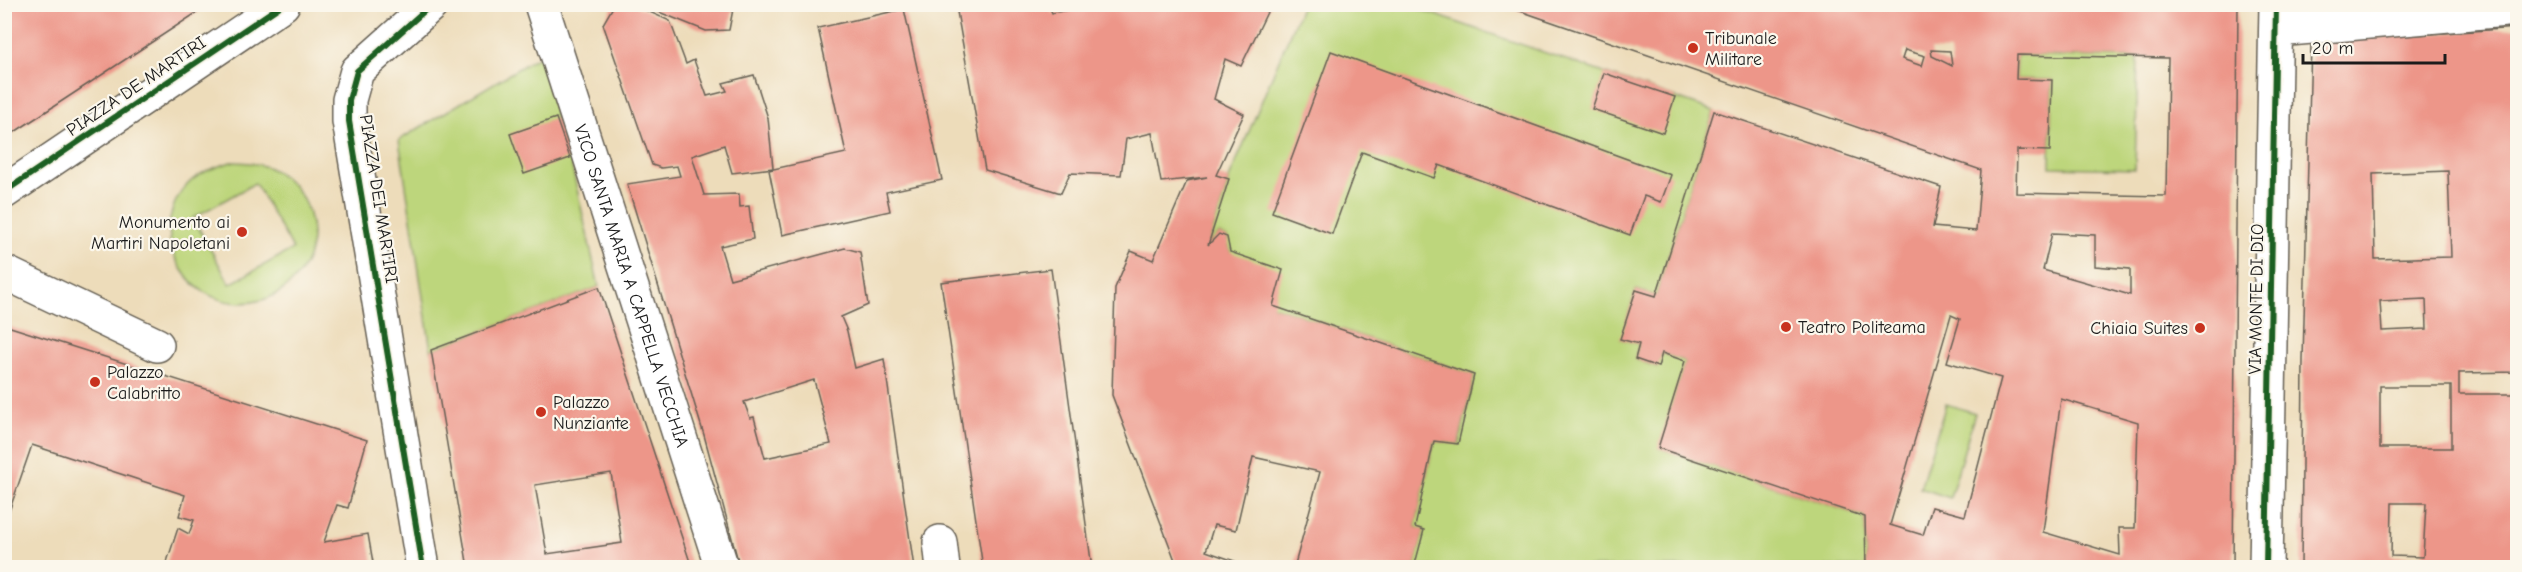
<svg xmlns="http://www.w3.org/2000/svg" width="2522" height="572" font-family="'Comic Neue',sans-serif">
<style>
.green{fill:#bdd67b;stroke:#6c794c;stroke-width:1.5;fill-rule:evenodd}
.building{fill:#ed9689;fill-rule:evenodd}
.lines{fill:none;stroke-linecap:round;stroke-linejoin:round}
.minor-casing{stroke:#655f53;stroke-width:36}
.minor{stroke:#fff;stroke-width:33}
.cycleway-casing{stroke:#fbf7ec;stroke-width:10}
.cycleway{stroke:#1b5e20;stroke-width:6}
.poi-dot{fill:#c8321e;stroke:#fbf7ec;stroke-width:2}
.labels{text-anchor:middle;stroke-width:4.5;stroke-linejoin:round;paint-order:stroke}
.poi-label{font-size:18px;fill:#1c1c1c;stroke:#fbf7ec;text-anchor:start}
.street-label{font-size:18px;fill:#1c1c1c;stroke:#fbf7ec}
</style>
<rect width="100%" height="100%" fill="#fbf7ec"/>
<filter id="ink" filterUnits="userSpaceOnUse"><feTurbulence type="fractalNoise" baseFrequency=".0167" numOctaves="2"/><feDisplacementMap in="SourceGraphic" scale="12" xChannelSelector="R" yChannelSelector="G"/><feConvolveMatrix kernelMatrix="1 2 1 2 8 2 1 2 1" color-interpolation-filters="sRGB"/></filter>
<filter id="wash" filterUnits="userSpaceOnUse"><feTurbulence type="fractalNoise" baseFrequency=".008" numOctaves="4" result="noise"/><feDisplacementMap in="SourceGraphic" scale="24" xChannelSelector="R" yChannelSelector="G"/><feGaussianBlur stdDeviation="1.35" result="paint"/><feColorMatrix in="noise" values="0 0 0 0 0 0 0 0 0 0 0 0 0 0 0 0 0 1.4 0 .05"/><feComposite in="paint" operator="in"/></filter>
<g filter="url(#wash)">
<rect width="100%" height="100%" fill="#eddcba"/>
<g class="green">
<polygon points="1302,5 1407,5 1714,111 1656,296 1636,290 1621,339 1639,344 1635,359 1657,367 1662,353 1685,361 1659,448 1865,517 1866,567 1414,567 1424,530 1415,527 1434,441 1459,444 1474,375 1273,306 1230,252 1227,237 1219,234 1208,245 1229,179"/>
<polygon points="541,55 556,118 570,158 599,287 431,350 399,140"/>
<polygon points="2017,55 2138,58 2135,169 2050,167 2052,80 2016,79"/>
<path d="M231 162C246 162 262 163 275 171 308 190 322 232 304 266 295 282 280 295 262 300 190 320 139 231 190 182 202 171 216 167 231 162ZM255 183 293 249 230 284 193 218Z"/>
<polygon points="1946,404 1975,413 1950,498 1920,488"/>
</g>
<g id="blocks">
<g class="building">
<polygon points="4,4 210,4 4,139"/>
<polygon points="639,4 734,4 729,30 706,31"/>
<polygon points="1048,4 1052,13 1102,4 1271,4 1241,66 1225,59 1214,99 1244,114 1216,175 1229,179 1208,245 1219,234 1227,237 1230,252 1283,270 1273,306 1474,375 1458,444 1434,441 1415,527 1424,530 1414,568 1294,568 1320,472 1253,457 1236,530 1214,525 1206,551 1254,568 1178,568 1112,395 1115,288 1131,251 1153,260 1187,181 1207,177 1161,182 1152,133 1126,139 1121,175 1070,173 1061,193 985,170 956,6"/>
<path d="M1500 4H2238L2233 568H1866L1865 517 1658 448 1685 361 1662 353 1658 367 1635 359 1639 344 1620 339 1636 290 1656 296 1714 111 1941 187 1933 227 1976 231 1981 170ZM1905 50 1925 56 1922 66 1902 59ZM1931 50 1950 51 1952 66 1932 56ZM2017 55 2168 58 2166 196 2016 193 2017 150 2050 151 2052 80 2016 79ZM2052 233 2095 235V266L2130 269V295L2043 270ZM1951 315 1960 319 1947 362 2001 378 1965 516 1932 507 1923 535 1890 525ZM2061 399 2138 422 2135 528H2119L2120 555 2043 532Z"/>
<path d="M614 5H634L670 21 686 64 694 60 707 96 727 91 723 83 754 75 768 118 773 168 732 173 724 145 692 156 704 195 739 194 740 207 749 206 753 239 720 246 730 279 845 248 860 252 868 305 841 317 847 331 855 368 884 359 914 568H740L704 435 627 184 680 176 677 166 661 168 652 165 603 24ZM814 380 831 444 765 458 754 417 750 418 744 402Z"/>
<polygon points="904,9 942,180 886,192 890,211 782,235 769,170 846,153 818,28"/>
<path d="M2518 28V372L2459 373V394H2518V568H2301L2303 360 2311 42ZM2448 171 2451 257 2375 259 2373 174ZM2426 299 2427 329 2382 331 2380 301ZM2380 386H2451V448H2380ZM2392 503H2426L2423 557 2391 556Z"/>
<polygon points="1331,51 1671,175 1661,202 1644,196 1630,235 1439,165 1434,178 1362,152 1332,234 1272,212"/>
<polygon points="1604,73 1675,97 1663,133 1592,109"/>
<polygon points="556,118 570,158 524,174 510,134"/>
<polygon points="1051,269 1092,568 983,568 941,282"/>
<path d="M599 287 692 568H468L431 350ZM611 473 622 543 547 554 535 485Z"/>
<polygon points="4,325 367,440 348,508 337,505 324,542 368,534 374,568 165,568 178,528 189,534 194,520 179,516 185,495 32,445 4,526"/>
</g>
</g>
</g>
<g filter="url(#ink)">
<use href="#blocks" fill-opacity="0" stroke="#655f53" stroke-width="1.5"/>
<g class="lines">
<g class="minor-casing">
<g id="minor">
<path id="s1" d="M541 4 722 568"/>
<polyline points="2277,30 2518,9"/>
<polyline points="4,192 283,4"/>
<polyline points="4,272 157,345"/>
<polyline points="940,542 943,568"/>
<polyline points="423,568 349,121 349,100 357,71 432,4"/>
<polyline points="2266,568 2276,4"/>
</g>
</g>
<use href="#minor" class="minor"/>
<g class="cycleway-casing">
<g id="cycleway">
<polyline points="4,192 283,4"/>
<polyline points="423,568 349,121 349,100 357,71 432,4"/>
<polyline points="2266,568 2276,4"/>
</g>
</g>
<use href="#cycleway" class="cycleway"/>
</g>
</g>
<g class="poi-dot">
<circle cx="1693" cy="48" r="6"/>
<circle cx="242" cy="232" r="6"/>
<circle cx="1786" cy="327" r="6"/>
<circle cx="2200" cy="328" r="6"/>
<circle cx="95" cy="382" r="6"/>
<circle cx="541" cy="412" r="6"/>
</g>
<g class="labels">
<g class="poi-label">
<text x="1705" y="44">Tribunale<tspan x="1705" dy="21">Militare</tspan></text>
<text x="230" y="228" text-anchor="end">Monumento ai<tspan x="230" dy="21">Martiri Napoletani</tspan></text>
<text x="1798" y="333">Teatro Politeama</text>
<text x="2188" y="334" text-anchor="end">Chiaia Suites</text>
<text x="107" y="378">Palazzo<tspan x="107" dy="21">Calabritto</tspan></text>
<text x="553" y="408">Palazzo<tspan x="553" dy="21">Nunziante</tspan></text>
</g>
<g class="street-label">
<text transform="translate(136 86) rotate(-34)" y="6">PIAZZA DE MARTIRI</text>
<text transform="translate(379 199) rotate(81)" y="6">PIAZZA DEI MARTIRI</text>
<text dy="6" stroke="none"><textPath href="#s1" startOffset="296">VICO SANTA MARIA A CAPPELLA VECCHIA</textPath></text>
<text transform="translate(2256 299) rotate(-89)" y="6">VIA MONTE DI DIO</text>
</g>
</g>
<rect width="2522" height="572" fill="none" stroke="#fbf7ec" stroke-width="24"/>
<path d="M2303 54v9h142v-9" fill="none" stroke="#1c1c1c" stroke-width="3"/>
<text x="2312" y="54" font-size="18" fill="#1c1c1c" stroke="#fbf7ec" stroke-width="4.5" paint-order="stroke">20 m</text>
</svg>
